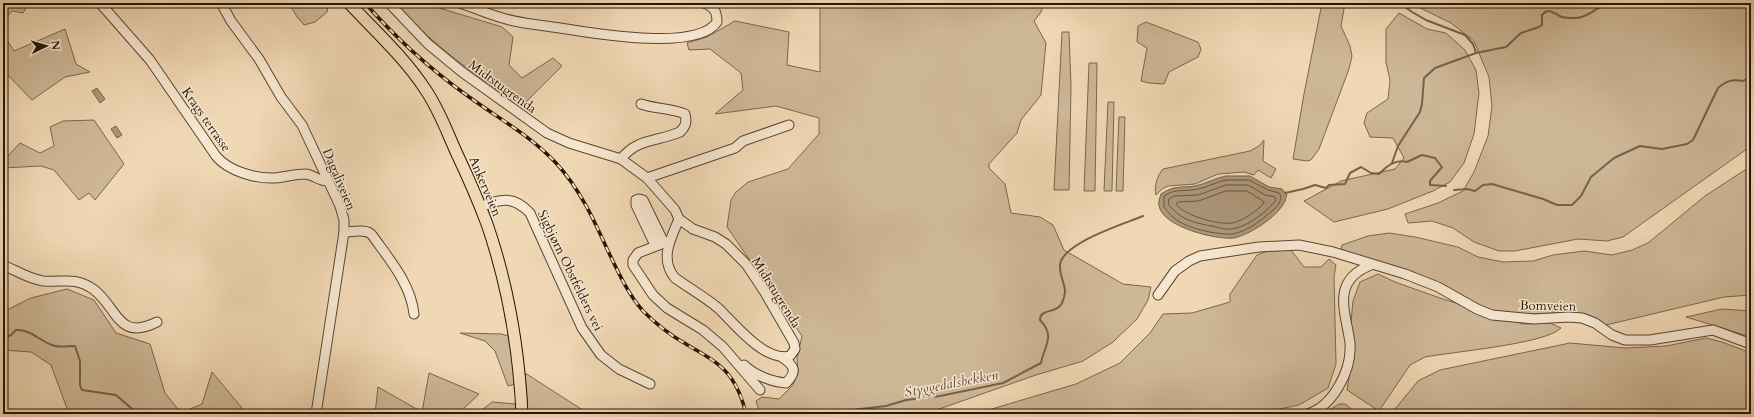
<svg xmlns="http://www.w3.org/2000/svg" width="1754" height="417" font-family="Cardo,serif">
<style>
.green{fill:#ceb797;stroke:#7a664e}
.water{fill:#ac9679;stroke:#76624a}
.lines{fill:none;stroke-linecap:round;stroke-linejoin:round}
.shore{stroke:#68563e;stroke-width:1}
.stream{stroke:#76624a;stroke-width:2}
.minor-casing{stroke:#584630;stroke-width:11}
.major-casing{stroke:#251504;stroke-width:13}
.minor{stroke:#f6e6cf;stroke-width:9}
.major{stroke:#f1d8b5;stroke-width:11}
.rail-casing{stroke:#251504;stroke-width:3.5}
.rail{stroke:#f6e6cf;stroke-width:2;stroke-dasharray:6;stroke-linecap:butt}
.labels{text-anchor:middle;stroke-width:3;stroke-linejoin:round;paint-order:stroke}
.street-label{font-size:13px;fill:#251504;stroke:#f6e6cf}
.water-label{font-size:14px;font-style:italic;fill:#5b4933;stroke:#f6e6cf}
</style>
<rect width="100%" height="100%" fill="#f1d8b5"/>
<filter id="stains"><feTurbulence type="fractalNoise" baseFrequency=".005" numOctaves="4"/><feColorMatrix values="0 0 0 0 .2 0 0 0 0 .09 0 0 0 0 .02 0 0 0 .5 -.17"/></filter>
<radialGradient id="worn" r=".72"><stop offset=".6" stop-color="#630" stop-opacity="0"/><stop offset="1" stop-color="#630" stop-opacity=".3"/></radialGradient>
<g class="green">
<polygon points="3,3 29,3 23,13 12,11 3,21 3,34 14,51 65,29 76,64 90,72 65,77 32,100 3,70"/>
<polygon points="289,3 329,3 327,12 315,22 304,25 297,17"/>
<path d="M394 3H423L502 27 513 37 509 65 522 78 553 58 562 66 522 106C475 76 432 44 394 3Z"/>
<polygon points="820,3 1044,3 1041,12 1034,21 1046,43 1041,95 1021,120 1017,133 989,164 989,168 1005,184 1011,213 1040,217 1053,225 1064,250 1123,284 1151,287 1148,300 1137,319 1113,342 1083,361 1036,375 925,414 760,414 756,401 762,397 779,399 793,385 798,373 797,358 802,336 727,227 731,200 736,192 748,182 788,169 819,134 819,118 776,106 715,114 743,90 741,73 710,49 689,50 687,43 707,37 735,21 789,32 787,65 820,72"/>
<polygon points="1322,3 1345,3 1341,26 1350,46 1352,56 1349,69 1319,149 1311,160 1307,161 1293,159 1304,94"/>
<polygon points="1410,3 1751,3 1751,146 1623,237 1607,241 1578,239 1515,251 1499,251 1474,242 1453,228 1432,221 1408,223 1405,214 1438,203 1463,191 1474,172 1488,136 1492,106 1489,77 1474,41 1451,23"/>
<polygon points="1399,13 1427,29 1446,33 1465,50 1476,70 1479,93 1474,134 1464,163 1450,182 1433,191 1388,209 1334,222 1304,201 1341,181 1395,169 1404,158 1393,138 1370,137 1364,123 1367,113 1388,99 1390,80 1386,62 1386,29"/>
<polygon points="1146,22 1198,42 1201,49 1198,57 1169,72 1164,84 1149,83 1141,81 1147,48 1137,42 1138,26"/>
<polygon points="1062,32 1069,32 1071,86 1069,190 1054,190"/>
<polygon points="1089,63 1097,63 1095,191 1084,191"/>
<polygon points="1108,102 1114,102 1112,191 1104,191"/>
<polygon points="1119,117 1125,117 1123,191 1116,191"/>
<polygon points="94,120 124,164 95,200 89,193 79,200 54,170 41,166 3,168 3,161 20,143 40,153 54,146 50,127 63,121"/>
<path d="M1264 140 1263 161 1276 169 1271 178 1258 170 1254 175 1244 172 1218 174 1195 184 1168 186 1162 189 1156 195C1154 186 1157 176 1163 169L1250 151 1259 146Z"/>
<polygon points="1751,166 1751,295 1724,297 1606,325 1591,316 1571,312 1518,315 1497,312 1470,302 1414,272 1369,261 1341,250 1342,245 1368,236 1389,233 1415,237 1458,247 1478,257 1503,262 1533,261 1553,255 1584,251 1612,255 1632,250 1648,243 1705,196"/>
<polygon points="1276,248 1291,250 1304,267 1321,267 1329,259 1336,265 1334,277 1336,364 1328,388 1299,405 1256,414 975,414 1076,384 1120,363 1150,333 1163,314 1192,313 1230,302 1230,294 1257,255"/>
<path d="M1378 274 1395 282 1440 298 1523 324 1550 323 1561 328C1546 344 1451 352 1425 357L1410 365 1379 411 1347 390 1351 365V322L1353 301 1360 282Z"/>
<polygon points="67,289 94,300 116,333 150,344 165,393 181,413 202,404 212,372 247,414 69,414 51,365 31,352 3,350 3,312 31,298"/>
<polygon points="1722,309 1751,311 1751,337 1686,317"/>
<polygon points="460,333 501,334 509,336 515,384 508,386 495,351 485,341"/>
<polygon points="1706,338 1722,342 1751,353 1751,414 1391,414 1418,381 1440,370 1570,343 1625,348 1666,346"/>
<polygon points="429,373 479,394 458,414 375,414 378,387 422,412"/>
<polygon points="525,373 589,414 528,414"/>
<polygon points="492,402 516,404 516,414 477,414"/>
<polygon points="1339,404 1345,404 1358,414 1323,414"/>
</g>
<g class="water">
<polygon points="97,88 105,99 100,103 92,91"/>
<polygon points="116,126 122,135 117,138 111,129"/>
<path d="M1226 176H1250L1269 187 1282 189 1287 195C1285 198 1286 201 1284 203 1277 217 1249 235 1234 238 1216 240 1163 227 1159 206 1158 202 1160 197 1161 194 1175 185 1180 188 1195 186 1205 184 1215 178 1226 176Z"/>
</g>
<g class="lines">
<g class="shore">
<path d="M1226 180H1249L1268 190 1279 193 1281 196C1281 205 1273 210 1267 215 1258 223 1245 232 1232 234 1217 235 1185 228 1174 218 1170 215 1167 210 1164 207V196C1175 188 1186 192 1198 189 1208 187 1216 182 1226 180Z"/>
<path d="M1226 185H1248L1265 195 1275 197 1276 200C1267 212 1247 227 1232 229 1225 230 1218 227 1211 226 1192 222 1181 220 1168 204L1169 199 1174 196 1198 195Z"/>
<path d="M1226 191H1247L1263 201 1264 203C1257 211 1243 221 1232 223 1218 225 1185 216 1176 204L1178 202 1198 201Z"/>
</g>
<g class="stream">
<polyline points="1400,3 1412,12 1426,20 1465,35 1473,44 1476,53"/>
<path d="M1392 163 1398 146 1420 112 1422 104 1424 78 1435 68 1476 53 1506 47 1521 33 1539 27 1542 25V15C1548 8 1552 12 1558 15 1561 18 1569 18 1573 18 1586 19 1596 8 1607 3"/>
<path d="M1454 190 1467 189 1475 191 1483 185 1492 184 1543 199 1557 205H1572L1581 196 1591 177 1614 158 1640 146 1662 149 1687 144 1693 140 1718 88C1726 81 1732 79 1743 81L1751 76"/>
<path d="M1285 193 1303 189 1315 185 1326 188 1329 185 1345 184 1350 173 1361 167 1371 173 1379 174C1387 166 1395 159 1407 162L1422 155 1435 158 1442 167 1430 181V185L1446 186"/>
<path d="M3 339 11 335 16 330C30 329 40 341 52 345 59 348 67 346 75 346L80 361V385L82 390 116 395 138 414"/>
<polyline points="769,414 775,411 787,414"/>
<path d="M813 414 829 411 852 410 886 406 906 400 940 396 1003 383 1041 363C1044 346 1056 336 1040 320 1040 308 1057 314 1062 303 1070 287 1059 280 1060 265 1062 243 1124 224 1143 216"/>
</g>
<g class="minor-casing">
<g id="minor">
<path d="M100 3 150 60 216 156C228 171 256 179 275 178 285 177 295 174 306 174 314 175 320 182 329 181"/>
<polyline points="221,3 231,21 259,59 281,97 302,125 340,206 344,220 344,232 316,414"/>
<path d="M389 3 428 44 462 72 547 133 569 143 621 159 647 178 675 210 679 219 693 229 715 237 726 244 746 264 764 291 794 343 795 349 790 356C764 362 735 324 718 308 705 297 689 288 675 278 659 259 671 238 679 219"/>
<path d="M460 3C475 8 490 15 506 19 523 24 542 25 560 28 592 33 697 52 717 22 717 11 714 7 704 3"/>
<path d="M621 159C637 138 657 142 680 132 686 126 687 122 685 114 671 108 655 109 641 104"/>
<polyline points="647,178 735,148 743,141 789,125"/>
<path d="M480 207C501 198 514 196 530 213L582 328 601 355 619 369 650 384"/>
<path d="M344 232C353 232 366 228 372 235 389 259 411 284 414 314"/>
<polyline points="669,241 638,253 633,260 633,265 653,295 667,308 703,330 723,347 760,390"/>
<polyline points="654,243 636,205 636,200 639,199 643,200 664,243"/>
<path d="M3 265C15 270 29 279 43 281 62 283 74 276 93 289 118 307 117 342 157 322"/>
<polyline points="1158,295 1175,271 1189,261 1200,256 1259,247 1299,245 1333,252 1405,274 1438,287 1477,309 1492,315 1534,319 1569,317 1582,318 1595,323 1612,335 1625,340 1650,340 1713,330 1751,344"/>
<path d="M744 365C754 375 772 382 786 383 797 372 795 366 783 358"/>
<path d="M1307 414C1333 407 1352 370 1350 343 1346 312 1330 281 1371 265"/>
</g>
</g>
<g class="major-casing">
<path id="major" d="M349 3C375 31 404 57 425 89 439 109 447 132 457 154 468 177 478 200 487 224 508 285 519 350 522 414"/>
</g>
<use href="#minor" class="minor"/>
<use href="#major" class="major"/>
<g class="rail-casing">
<path id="rail" d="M365 3C395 37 429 68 465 94 496 117 530 135 556 163 580 189 594 220 608 251 618 272 628 294 643 311 656 324 670 335 686 344 702 354 720 362 731 378 739 389 743 401 746 414"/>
</g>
<use href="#rail" class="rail"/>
</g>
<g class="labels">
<g class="street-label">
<text transform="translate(503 86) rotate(36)" y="5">Midtstugrenda</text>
<text transform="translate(207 119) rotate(55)" y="5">Krags terrasse</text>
<text transform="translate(340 179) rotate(67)" y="5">Dagaliveien</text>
<text transform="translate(486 186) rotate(67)" y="5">Ankerveien</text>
<text transform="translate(571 270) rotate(64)" y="5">Sigbjørn Obstfelders vei</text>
<text transform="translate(777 292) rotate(58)" y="5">Midtstugrenda</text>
<text transform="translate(1548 305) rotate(1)" y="5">Bomveien</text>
</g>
<g class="water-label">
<text transform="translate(951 383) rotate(-11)" y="5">Styggedalsbekken</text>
</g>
</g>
<rect width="1754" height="417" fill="none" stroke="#f1d8b5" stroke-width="16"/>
<rect x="4" y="4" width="1746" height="409" fill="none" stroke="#251504" stroke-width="2"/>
<rect x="8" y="8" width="1738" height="401" fill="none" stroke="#251504"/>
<g transform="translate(46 46) rotate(85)" stroke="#f6e6cf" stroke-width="3" paint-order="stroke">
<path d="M0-3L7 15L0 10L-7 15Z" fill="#251504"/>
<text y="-6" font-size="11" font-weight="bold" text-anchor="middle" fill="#251504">N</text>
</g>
<rect width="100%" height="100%" filter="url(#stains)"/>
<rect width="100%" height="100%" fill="url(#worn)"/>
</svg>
